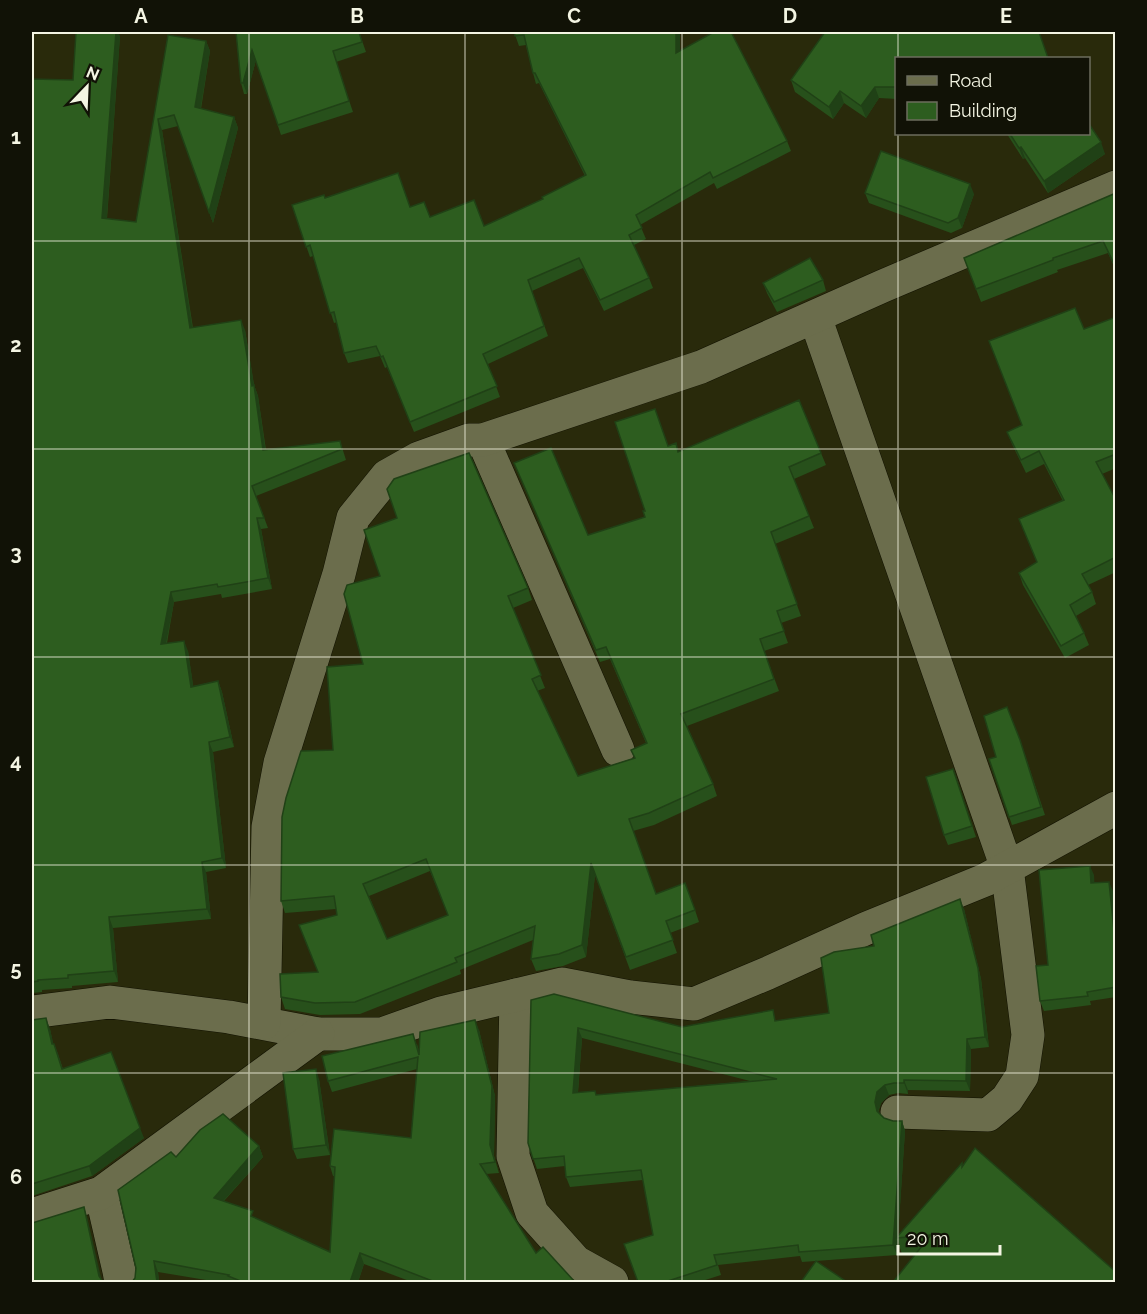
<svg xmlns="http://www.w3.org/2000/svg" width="1147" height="1314" font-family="Raleway,sans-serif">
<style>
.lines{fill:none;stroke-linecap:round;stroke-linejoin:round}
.minor-casing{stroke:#121200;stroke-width:34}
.minor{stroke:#6b6d4c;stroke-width:33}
.wall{fill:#27501b;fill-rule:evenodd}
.shaded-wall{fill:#204116}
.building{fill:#2d5d1f;stroke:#204116;stroke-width:1.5;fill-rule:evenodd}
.grid{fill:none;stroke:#f4f5e3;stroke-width:1.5;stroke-opacity:0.55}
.neatline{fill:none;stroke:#f4f5e3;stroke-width:2}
.grid-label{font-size:20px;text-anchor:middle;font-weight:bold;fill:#f4f5e3}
</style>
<rect width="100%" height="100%" fill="#292a0b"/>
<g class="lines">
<g class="minor-casing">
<g id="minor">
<polyline points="815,317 1007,868 1028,1035 1022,1076 1007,1099 988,1115 897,1112"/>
<polyline points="483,440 618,750"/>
<polyline points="516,995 513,1156 532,1213 576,1262 612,1282"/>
<polyline points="32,1012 110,1002 229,1017 318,1034 382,1034 441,1013 562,984 630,997 694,1004 768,973 867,928 985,880 1116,808"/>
<polyline points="264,1023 268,827 280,763 339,574 353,518 387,476 419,458 469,440 483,440 701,367 883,286 1116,187"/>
<polyline points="101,1193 119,1271 121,1282"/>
<polyline points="32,1215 101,1193 318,1034"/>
</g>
</g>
<use href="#minor" class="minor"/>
</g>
<g class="wall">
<polygon points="236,32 359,32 366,52 336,62 353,112 281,135 256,60 247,94 244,94 241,83"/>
<polygon points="514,32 680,32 680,51 787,141 791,151 717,189 714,183 640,225 646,239 634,245 649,278 653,288 604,311 583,268 532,291 548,336 488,364 500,397 414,432 387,367 385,368 380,356 348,363 344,353 337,322 334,323 313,256 310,257 292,205 325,198 410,207 430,217 484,226 542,199 585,176 539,83 536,84 533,73 526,45 519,46"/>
<polygon points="883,32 970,33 1039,32 897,58 897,99 879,98 866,118 844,103 833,119 795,92 791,80"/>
<polygon points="168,35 206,41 210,51 201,109 234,117 238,128 213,223 178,126 162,130 193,328 245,330 254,385 258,396 266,450 340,441 346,460 256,496 268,528 261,529 272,589 222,598 221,594 174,602 167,643 188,651 193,686 218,681 222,692 234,747 213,752 226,868 206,872 211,919 113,928 118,982 72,986 72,988 42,990 42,992 32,993 32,79 73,80 120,36 107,219 136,222"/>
<polygon points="1007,134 1089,134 1105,154 1048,193 1025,158 1023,159"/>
<polygon points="865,193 974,194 962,228 951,233 869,203"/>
<polygon points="1116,193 1116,271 1108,253 1057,270 1058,272 981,302 964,258"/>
<polygon points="823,280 826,291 777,312 767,293 763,283"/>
<polygon points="1116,317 1116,468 1102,474 1116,500 1116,572 1088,585 1092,592 1096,604 1076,616 1084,633 1089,645 1065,658 1023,585 1019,573 1037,563 1019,519 1063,501 1044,464 1026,473 1012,444 1007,432 1022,425 1084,329"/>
<path d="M668 445 679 451 821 453 826 465 794 479 814 528 775 544 801 616 781 623 788 643 764 651 779 691 687 726 713 784 717 796 654 825 633 831 656 894 695 910 699 922 670 933 677 953 630 970 595 875 586 957 563 966 536 971 531 959 533 940 460 970 461 974 360 1014 320 1015 285 1009 281 997 318 972 337 915 336 909 285 913 281 901 363 664 344 594 528 588 532 600 513 608 545 688 537 691 578 776 634 758 631 750 646 743 610 659 600 662 514 463 588 535 645 517V511ZM430 871 448 915 387 939 369 896Z"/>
<polygon points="1023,749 1045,815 1012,825 989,759"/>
<polygon points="953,769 976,837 948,845 944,835"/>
<polygon points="1094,875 1094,883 1113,891 1116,922 1116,997 1090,1001 1091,1005 1044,1011 1040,1001 1048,965"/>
<path d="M964 909 981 979 989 1047 971 1049 970 1091 908 1090V1094L898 1093 889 1095 881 1103 878 1113 884 1118 893 1121H902L905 1131 898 1235 963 1165 1116 1272 916 1253 902 1254 898 1242 897 1255 802 1262 800 1256 718 1265 721 1275 699 1282H638L653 1235 643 1180 570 1187 566 1177 565 1166 537 1169 528 1143 531 1000 682 1027 777 1021 829 1013 874 946ZM582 1038 750 1081 597 1095 578 1093Z"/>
<polygon points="32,1020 50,1029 53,1044 54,1044 58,1054 63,1069 144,1138 92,1176 32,1196"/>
<polygon points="479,1030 495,1096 494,1156 499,1173 486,1174 536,1253 575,1282 412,1282 364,1264 358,1282 218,1282 158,1272 159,1282 132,1282 135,1278 176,1157 259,1146 263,1157 224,1201 255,1218 330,1252 335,1176 333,1176 330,1166 411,1138 417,1069 332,1092 328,1081 417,1044 419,1051"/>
<polygon points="319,1079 330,1155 297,1159 293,1149"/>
</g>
<g class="shaded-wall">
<polygon points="116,32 118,32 120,36 106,229 102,218"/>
<polygon points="676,32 680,32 680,63 676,53"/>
<polygon points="206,41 210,51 199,118 195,107"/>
<polygon points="252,50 256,60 247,94 243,83"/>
<polygon points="875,87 879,98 866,118 861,106"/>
<polygon points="840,91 844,103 833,119 829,107"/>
<polygon points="234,117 238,128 213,223 209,212"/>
<polygon points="158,119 162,130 194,338 190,328"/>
<polygon points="1101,142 1105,154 1048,193 1044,181"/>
<polygon points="1021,147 1025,158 1023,159 1019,148"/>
<polygon points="970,184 974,194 962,228 958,218"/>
<polygon points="241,320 245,330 256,396 252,386"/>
<polygon points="254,385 258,396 267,461 263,450"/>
<polygon points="257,518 261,529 272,589 268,578"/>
<polygon points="171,592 174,602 164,654 161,644"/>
<polygon points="184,641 188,651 195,697 191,687"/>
<polygon points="218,681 222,692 234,747 230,737"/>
<polygon points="209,742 213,752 226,868 222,858"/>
<polygon points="202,862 206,872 211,919 207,909"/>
<polygon points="591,863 595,875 586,957 582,945"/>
<polygon points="1090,866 1094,875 1095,893 1091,883"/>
<polygon points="1109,882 1113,891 1116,922 1116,950"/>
<polygon points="960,899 964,909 981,979 989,1047 985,1037"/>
<polygon points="109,917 113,928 118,982 114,971"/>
<polygon points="46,1018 50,1029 56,1055 52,1044"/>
<polygon points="475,1020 479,1030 495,1096 494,1156 499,1173 490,1145"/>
<polygon points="578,1028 582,1038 577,1103 573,1093"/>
<polygon points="967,1039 971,1049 970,1091 966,1081"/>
<polygon points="316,1069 319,1079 330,1155 326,1145"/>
<polygon points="904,1080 908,1090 908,1094 904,1083"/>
<polygon points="885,1085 889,1095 881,1103 878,1112 877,1111 875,1102 877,1092"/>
<polygon points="902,1121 905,1131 898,1238 896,1238 898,1242 897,1255 893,1245"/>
<polygon points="140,1128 144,1138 92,1176 89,1166"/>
<polygon points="259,1146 263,1157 217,1208 214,1198"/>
<polygon points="84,1207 87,1217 102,1282 99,1276"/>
<polygon points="360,1253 364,1264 358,1282 350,1282"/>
<polygon points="154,1261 158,1272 159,1282 157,1282"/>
</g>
<g class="building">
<polygon points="76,32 116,32 102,218 136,222 168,35 206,41 195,107 234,117 209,212 174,115 158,119 190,328 241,320 252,386 254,385 263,450 340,441 342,449 252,486 264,518 257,518 268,578 218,587 217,584 171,592 161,644 184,641 191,687 218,681 230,737 209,742 222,858 202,862 207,909 109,917 114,971 68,975 68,978 38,980 38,981 32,982 32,79 73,80"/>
<polygon points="236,32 359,32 362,42 333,51 349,101 278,125 252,50 243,83 241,83"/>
<polygon points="514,32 676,32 676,53 714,32 731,32 787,141 713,178 710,172 636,215 642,228 629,235 649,278 600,300 579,258 528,280 544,326 483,354 497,386 410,422 383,356 381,357 376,346 344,353 334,312 330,313 310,245 306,247 292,205 324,195 325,198 398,173 410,207 424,202 430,217 474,200 484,226 543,199 542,197 586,175 535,73 533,73 524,35 515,36"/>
<polygon points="825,32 970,33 969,32 1039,32 1048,58 897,58 897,87 875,87 861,106 840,91 829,107 791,80"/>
<polygon points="1089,124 1101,142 1044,181 1021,147 1019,148 1010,134 1089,134"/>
<polygon points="881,151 970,184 958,218 948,223 865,193"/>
<polygon points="1116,193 1116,268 1103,241 1053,258 1053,260 976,289 964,258"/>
<polygon points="810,258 823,280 774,302 763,283"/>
<polygon points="1075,308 1084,329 1116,317 1116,454 1096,462 1116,500 1116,557 1082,574 1092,592 1070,605 1084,633 1061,646 1019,573 1037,562 1019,519 1064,500 1039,451 1021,460 1007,432 1022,425 989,341"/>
<path d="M799 400 821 453 789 467 809 516 771 532 797 604 777 611 784 631 760 639 774 679 681 714 713 784 649 813 629 819 656 894 685 883 695 910 666 921 673 940 626 957 591 863 582 945 559 954 531 959 535 926 455 958 457 962 355 1002 315 1003 281 997 280 974 318 972 299 925 337 915 334 896 281 901 282 817 286 798 301 751 333 750 327 667 363 664 344 594 347 585 380 576 364 530 397 518 387 489 394 479 469 453 528 588 508 596 541 675 532 679 578 776 635 758 631 750 647 743 606 647 596 650 514 463 551 448 588 535 645 517 643 511H645L615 422 655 409 668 446 676 443 678 452ZM426 859 448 915 387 939 363 884Z"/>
<polygon points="1007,707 1020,740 1041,807 1009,817 989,759 996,757 984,716"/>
<polygon points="953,769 972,826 944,835 926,777"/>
<polygon points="1090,866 1091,883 1109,882 1116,950 1116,987 1087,992 1088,996 1040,1001 1036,966 1048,965 1039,870"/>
<path d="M960 899 978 968 985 1037 967 1039 966 1081 904 1080V1083H894L885 1085 877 1092 875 1102 877 1111 884 1118 893 1121H902L893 1245 799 1252 798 1245 714 1255 717 1265 665 1282H638L624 1244 653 1235 641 1170 566 1177 564 1156 533 1159 528 1143 531 1000 554 994 682 1027 773 1010 775 1021 829 1013 821 958 834 952 874 946 871 935ZM578 1028 777 1079 596 1095 595 1091 573 1093Z"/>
<polygon points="46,1018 52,1044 54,1044 62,1069 111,1052 140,1128 89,1166 32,1184 32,1020"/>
<polygon points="475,1020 492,1086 490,1145 495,1162 480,1164 536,1253 543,1247 575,1282 435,1282 360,1253 350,1282 243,1282 228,1276 229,1275 154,1261 157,1282 132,1282 135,1278 136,1268 118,1190 171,1152 176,1157 200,1130 223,1114 259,1146 214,1198 253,1211 251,1216 330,1252 335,1167 330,1166 334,1129 411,1138 418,1057 328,1081 322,1056 413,1034 419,1055 420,1032"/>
<polygon points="316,1069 326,1145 293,1149 283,1073"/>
<polygon points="975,1148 1116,1272 1116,1282 893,1282 931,1235 896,1238 962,1163 962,1167"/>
<polygon points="84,1207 99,1276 103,1282 32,1282 32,1223"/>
<polygon points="816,1261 847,1282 801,1282"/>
</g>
<path class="grid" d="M249 32V1282M465 32V1282M682 32V1282M898 32V58M898 134V1282M32 241H1116M32 449H1116M32 657H1116M32 865H1116M32 1073H1116"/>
<rect width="1147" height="1314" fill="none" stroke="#111206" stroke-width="66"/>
<rect x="895" y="57" width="195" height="78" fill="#111206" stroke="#6c6d5e" stroke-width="1.5"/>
<rect x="907" y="76" width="30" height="9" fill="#6b6d4c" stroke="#6c6d5e" stroke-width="1.5"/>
<text x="949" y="87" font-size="18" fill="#f4f5e3">Road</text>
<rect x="907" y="102" width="30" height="18" fill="#2d5d1f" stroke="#6c6d5e" stroke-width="1.5"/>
<text x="949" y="117" font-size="18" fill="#f4f5e3">Building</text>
<g transform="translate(87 87) rotate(23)" stroke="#111206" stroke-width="4.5" paint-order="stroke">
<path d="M0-4.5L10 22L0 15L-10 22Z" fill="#f4f5e3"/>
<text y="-9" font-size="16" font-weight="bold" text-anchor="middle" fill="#f4f5e3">N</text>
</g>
<path d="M898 1245v9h102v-9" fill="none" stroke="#f4f5e3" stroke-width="3"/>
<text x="907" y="1245" font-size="18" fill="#f4f5e3" stroke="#111206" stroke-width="4.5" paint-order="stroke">20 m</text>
<rect x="33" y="33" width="1081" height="1248" class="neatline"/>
<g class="grid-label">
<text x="141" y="23">A</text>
<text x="357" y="23">B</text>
<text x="574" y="23">C</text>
<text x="790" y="23">D</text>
<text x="1006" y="23">E</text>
<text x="16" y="144">1</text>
<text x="16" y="352">2</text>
<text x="16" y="560">3</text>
<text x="16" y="768">4</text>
<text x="16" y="976">5</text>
<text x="16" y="1184">6</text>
</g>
</svg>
